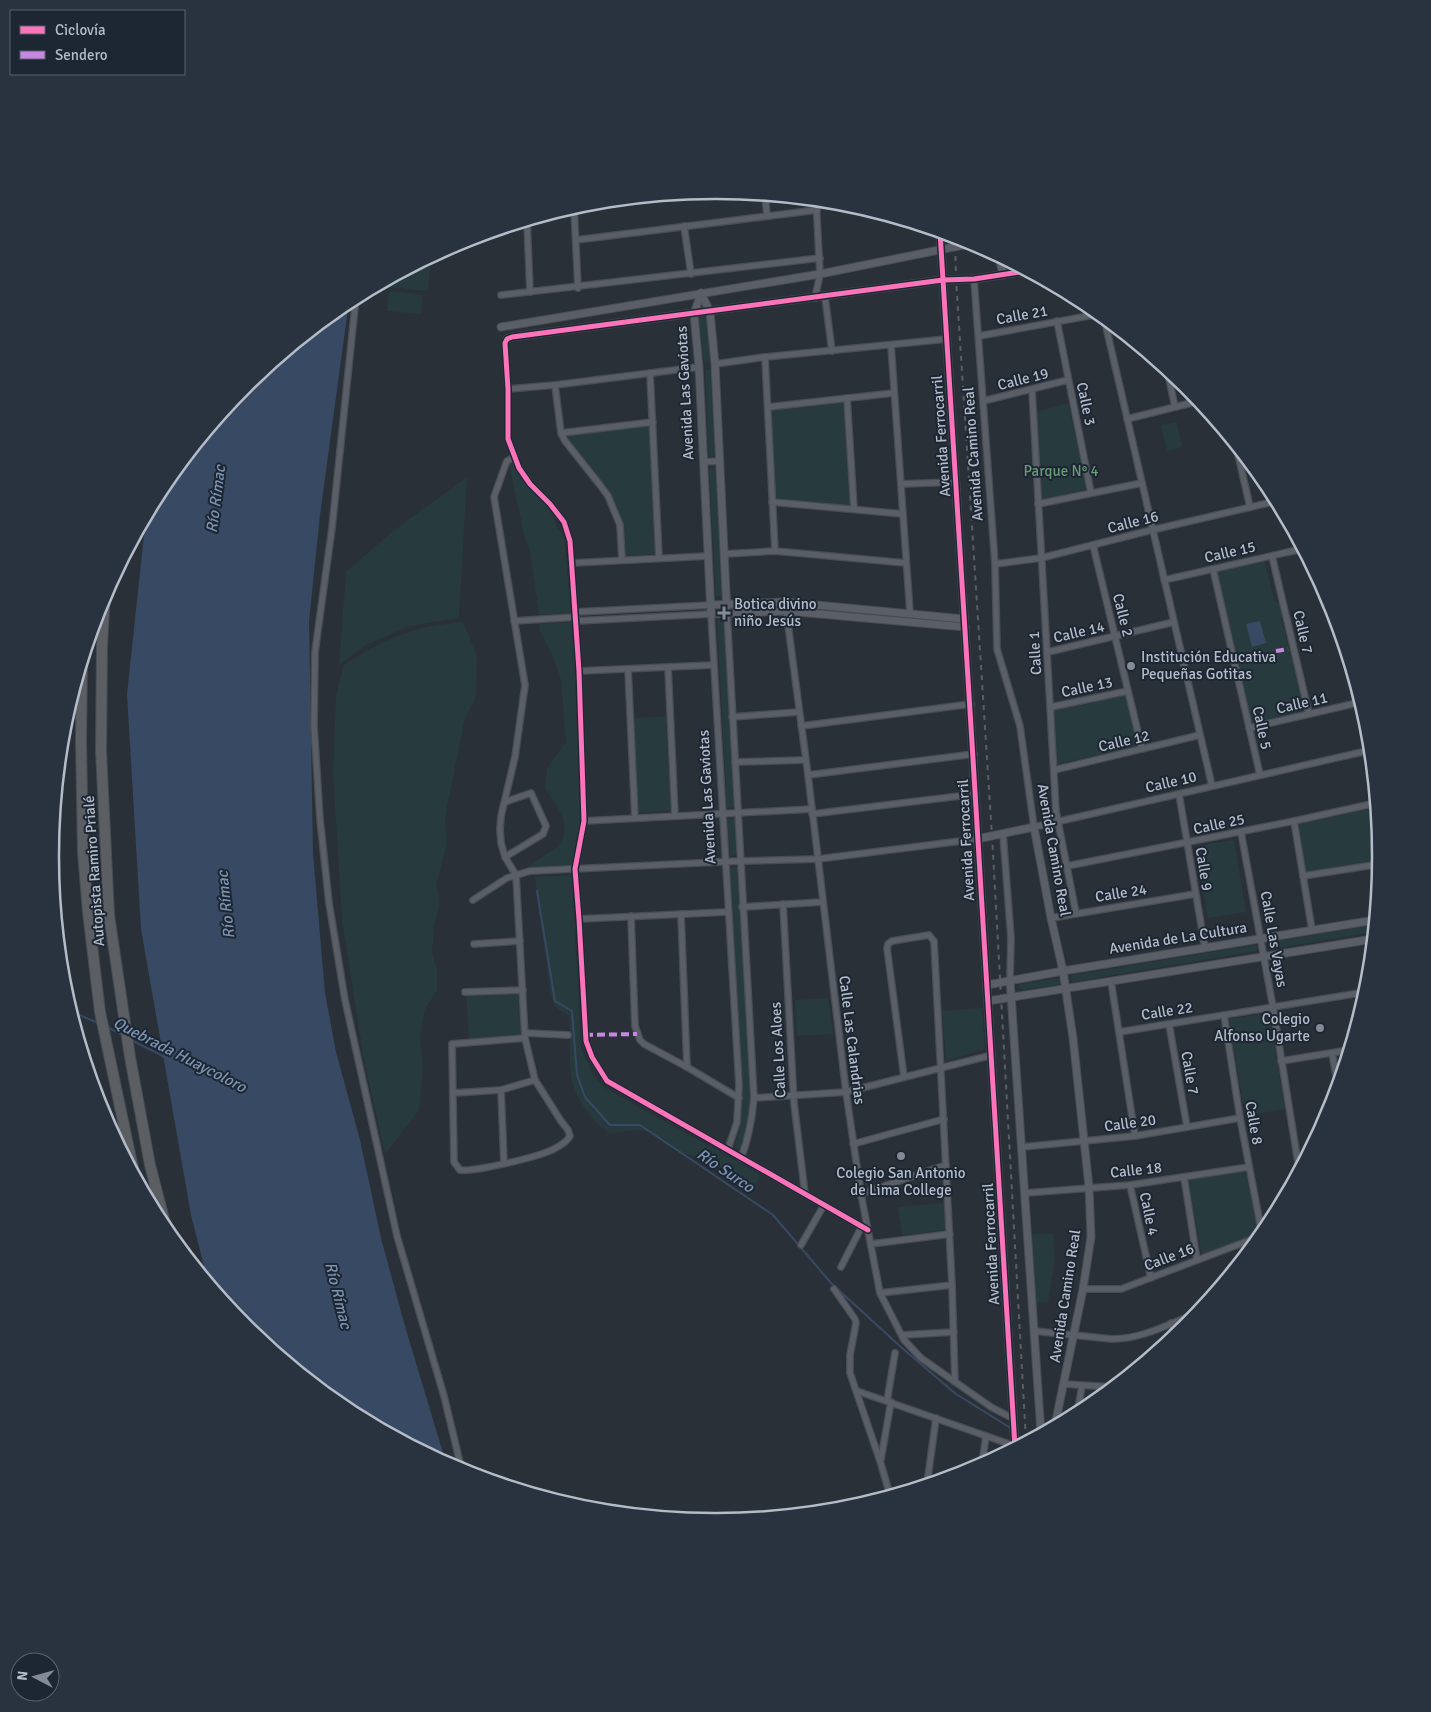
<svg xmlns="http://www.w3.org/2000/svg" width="1431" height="1712" font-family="Signika,sans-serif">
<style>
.green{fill:#273a3e}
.water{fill:#384963}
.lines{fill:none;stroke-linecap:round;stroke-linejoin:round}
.stream{stroke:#384963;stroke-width:2}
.minor-casing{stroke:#484c53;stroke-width:8}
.tertiary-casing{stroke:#484c53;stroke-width:9}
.trunk-casing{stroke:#474c53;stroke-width:12}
.minor{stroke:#5a5e66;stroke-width:5.5}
.tertiary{stroke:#5a5e66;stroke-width:7}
.trunk{stroke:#5b5f64;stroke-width:10}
.rail{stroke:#595d64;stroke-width:2;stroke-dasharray:5 5;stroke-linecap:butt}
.quiet{stroke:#c787e3;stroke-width:4;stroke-dasharray:8 4;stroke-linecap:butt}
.cycleway-casing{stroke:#1d2633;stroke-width:8}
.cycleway{stroke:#fb73b8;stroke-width:5}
.poi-dot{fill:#848b96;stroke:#1d2633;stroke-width:2}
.labels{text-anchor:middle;stroke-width:4;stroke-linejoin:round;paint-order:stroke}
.street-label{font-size:15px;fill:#b4bcc9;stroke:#1d2633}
.park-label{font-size:15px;fill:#6b9a76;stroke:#1d2633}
.poi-label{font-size:15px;fill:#b4bcc9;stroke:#1d2633;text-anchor:start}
.water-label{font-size:16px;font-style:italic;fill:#7c92b1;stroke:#1d2633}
.rim{fill:none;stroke:#b4bcc9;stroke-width:2.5}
</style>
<rect width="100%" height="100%" fill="#2a3038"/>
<g class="green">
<polygon points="431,257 428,291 384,287 385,282"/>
<polygon points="389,291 423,295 421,314 387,311"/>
<polygon points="707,317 711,362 704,363 699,318"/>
<polygon points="713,369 717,455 709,456 705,370"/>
<polygon points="843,400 845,404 851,504 849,506 778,500 775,497 769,411 772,409"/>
<polygon points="1068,403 1087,489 1041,500 1036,412"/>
<polygon points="1177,422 1182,447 1167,451 1161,425"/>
<path d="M649 425 651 426 657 554 626 556C622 544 623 530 620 517 613 488 588 465 569 442L568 436 571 434Z"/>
<polygon points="514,461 528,485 550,510 558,529 564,536 571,613 539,615 530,551 525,539 509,464"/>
<polygon points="718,468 724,596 716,596 709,469"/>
<polygon points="467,477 459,618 408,626 366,645 339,665 346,572 392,532"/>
<polygon points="1264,560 1275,602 1281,604 1283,612 1281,618 1305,711 1251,723 1216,572"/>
<polygon points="726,619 735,807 727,808 717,620"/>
<path d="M463 622 477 656 476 697 465 718 445 817 447 844 436 885 440 901 434 926 432 952 437 970V990L425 1009 420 1037 423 1068 419 1110 385 1154 363 1055 342 919 333 773 336 695 344 665C385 638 414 626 463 622Z"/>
<polygon points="573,622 581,823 573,866 525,869 558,846 563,838 565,828 562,814 545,788 547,768 566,742 561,680 552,654 539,629 540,624"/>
<polygon points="1127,695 1139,746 1057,764 1053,709 1073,707"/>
<polygon points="666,716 671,811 638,813 633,718"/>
<polygon points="1375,808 1381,859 1306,872 1299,824"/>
<polygon points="735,818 738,855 730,856 727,819"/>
<polygon points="1234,840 1246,912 1208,918 1196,846"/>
<path d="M738 866 751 1089C751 1111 748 1130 741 1150L734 1147 739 1133 742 1099 730 867Z"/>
<path d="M572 875 581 1048 594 1077 604 1087 637 1106 760 1174 752 1194 749 1193 742 1179 735 1174 707 1162 698 1157 676 1151 649 1132 639 1130 609 1133C592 1121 574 1098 571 1076 569 1057 570 1037 570 1017L555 1007 550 990 535 877Z"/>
<polygon points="1374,925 1373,932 1273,949 1270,947 1270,942"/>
<polygon points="1255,945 1258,948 1256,951 1073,982 1070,979 1073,975"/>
<polygon points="1061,978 1061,984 1023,990 1019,987 1020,984"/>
<polygon points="519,992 521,1035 469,1039 466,994"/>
<polygon points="828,998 833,1034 797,1036 795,1000"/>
<polygon points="982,1008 985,1049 946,1061 942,1011"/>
<polygon points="1269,1013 1285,1109 1245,1116 1229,1019"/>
<polygon points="1246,1171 1258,1233 1202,1255 1188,1180"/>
<polygon points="945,1203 946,1230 902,1235 898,1207"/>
<polygon points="1031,1234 1053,1234 1055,1260 1048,1302 1037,1303"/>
</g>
<g class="water">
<polygon points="349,301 320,515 309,621 313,854 325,993 336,1052 360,1140 381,1238 404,1323 446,1463 346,1409 245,1326 208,1282 191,1215 141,929 127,694 146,517 162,486 245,385"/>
<polygon points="1260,621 1266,643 1252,647 1246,624"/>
</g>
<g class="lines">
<g class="stream">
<polyline points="537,891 555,1001 572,1011 577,1075 585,1097 610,1125 640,1125 773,1215 831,1283 902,1348 956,1394 1009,1427"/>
<polyline points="70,1011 98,1023"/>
<polyline points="107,1027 123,1035"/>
<polyline points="131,1040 165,1057"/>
</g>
<g class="minor-casing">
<g id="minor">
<polyline points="765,195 767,216"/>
<polyline points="574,207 578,288"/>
<polyline points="527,221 530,292"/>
<polyline points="684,226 691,274"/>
<polyline points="576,240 817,210"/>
<polyline points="974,279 995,564 997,649 1020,726 1034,827 1371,750"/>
<polyline points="501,295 820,258"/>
<polyline points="356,297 332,528 315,652 314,726 320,819 329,903 345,1000 397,1236 444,1396 462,1471"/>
<polyline points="825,297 832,351"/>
<polyline points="815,298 820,274 816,200"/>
<polyline points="1104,318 1212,786"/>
<polyline points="1057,321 1091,493"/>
<polyline points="979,336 1099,314"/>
<polyline points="507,339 505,343 508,389 508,439 519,468 530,484 550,504 564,522 570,541 579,671 584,821 575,869 579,919 586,1041 592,1057 607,1081 868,1230"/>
<polyline points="891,345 910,613"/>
<polyline points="765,357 775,551"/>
<polyline points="715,364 765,357 947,339"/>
<polyline points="1167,369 1175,407"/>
<polyline points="650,373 659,558"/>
<polyline points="555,385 561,433 565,441 600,485 608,496 620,525 622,560"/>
<polyline points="508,389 555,385 699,367"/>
<polyline points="1032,390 1056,811 1076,913"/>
<polyline points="847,398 854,509"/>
<polyline points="983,401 1068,380"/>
<polyline points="768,407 894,393"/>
<polyline points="1127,419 1199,401"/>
<polyline points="561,433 653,422"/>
<polyline points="1236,446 1250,507"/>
<path d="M515 457 507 461 505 466 494 497 525 685 515 757 501 816 500 829 501 843 505 857 516 875 525 1038 535 1080 561 1121 568 1130 570 1136C567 1142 558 1147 552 1150 537 1157 475 1172 460 1170L454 1162 452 1044 525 1038"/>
<polyline points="703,462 720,461"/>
<polyline points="901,484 956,482"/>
<polyline points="772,502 903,514"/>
<polyline points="1038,504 1142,483"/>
<polyline points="1093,545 1142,749"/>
<polyline points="724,554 775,551 906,563"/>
<polyline points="1272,556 1309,714"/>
<polyline points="572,563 708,556"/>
<polyline points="995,564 1041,558 1152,530 1277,501"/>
<polyline points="1213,569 1260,775"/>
<polyline points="1164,580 1302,549"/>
<polyline points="785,602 808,775 846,1092 861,1194 880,1293 904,1340 921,1358 991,1407 1014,1419"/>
<polyline points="576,612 711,605"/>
<path d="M727 613 754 1098C752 1119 749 1138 741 1158"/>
<polyline points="514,621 576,617"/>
<polyline points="576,621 711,614 739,1085 737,1122 728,1149"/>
<polyline points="1340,635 1357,703"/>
<polyline points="1048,652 1174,622"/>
<polyline points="668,667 675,816"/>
<polyline points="628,669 635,818"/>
<polyline points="579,671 713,665"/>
<polyline points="1051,707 1128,691"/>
<polyline points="732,717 799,712"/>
<polyline points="801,726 971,704"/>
<polyline points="1249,728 1361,702"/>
<polyline points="1366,751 1374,786"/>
<polyline points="735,762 805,760"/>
<polyline points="1054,770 1200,735"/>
<polyline points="808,775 974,754"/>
<polyline points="1179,794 1205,948"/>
<polyline points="505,802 531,793 546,826 543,834 505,857"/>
<polyline points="812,814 976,794"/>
<polyline points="584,821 812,809"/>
<polyline points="1294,821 1312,930"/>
<polyline points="1241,832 1273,1007 1299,1169"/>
<polyline points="1003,834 1011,938 1010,980"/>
<polyline points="1067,866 1294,821 1376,803"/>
<polyline points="1303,876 1380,864"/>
<polyline points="473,900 507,878 530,871 740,861 818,859 977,839"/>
<polyline points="783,904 794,1103 805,1194"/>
<polyline points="742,907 822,902"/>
<polyline points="681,914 687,1067"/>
<polyline points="631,916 635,1026 640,1040 644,1044 687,1067 739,1098"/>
<polyline points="1051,918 1195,894"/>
<polyline points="579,919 727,912"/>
<polyline points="474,944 520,941"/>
<polyline points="1111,981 1135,1136"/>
<polyline points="465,992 523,990"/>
<polyline points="1224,1015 1240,1118 1262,1234"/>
<polyline points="1169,1024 1187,1127"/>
<polyline points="77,1031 85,1058"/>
<polyline points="1119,1032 1366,992"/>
<polyline points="525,1033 568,1035"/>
<polyline points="1332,1053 1338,1086"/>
<polyline points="1281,1061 1349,1050"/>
<polyline points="904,1077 887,948 888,944 892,941 929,935 934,941 952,1285 955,1382"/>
<polyline points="501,1090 504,1163"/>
<polyline points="453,1093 501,1090 535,1080"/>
<polyline points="754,1098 846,1092 992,1055"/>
<polyline points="853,1144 944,1119"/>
<polyline points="1022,1147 1135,1136 1240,1118"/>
<polyline points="1184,1177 1197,1260"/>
<polyline points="1130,1185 1151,1278"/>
<polyline points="1025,1193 1130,1185 1249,1167"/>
<polyline points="861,1194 946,1165"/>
<polyline points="871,1244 950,1234"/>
<polyline points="801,1245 824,1205"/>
<polyline points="841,1267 862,1226"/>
<polyline points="834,1289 855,1319 856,1323 850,1355 850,1373 880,1461 890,1495"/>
<polyline points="1083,1289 1121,1289 1261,1236"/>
<polyline points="880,1293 952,1285"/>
<polyline points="1171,1323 1175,1335"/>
<path d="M1034 1331 1112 1339C1142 1339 1169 1324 1197 1313"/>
<polyline points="902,1335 954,1332"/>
<polyline points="1064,1384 1112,1387"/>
<polyline points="857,1391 1015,1446"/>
<polyline points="887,1401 895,1353"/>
<polyline points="1077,1414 1082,1386"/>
<polyline points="881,1459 891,1402"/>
<polyline points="982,1464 986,1436"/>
<polyline points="927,1484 936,1418"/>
</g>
</g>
<g class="tertiary-casing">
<g id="tertiary">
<path d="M940 232C964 637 993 1042 1015 1447"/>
<polyline points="999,256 1003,275"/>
<polyline points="701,293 694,314 699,367 711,614 786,611 965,627"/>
<polyline points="701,293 710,312 715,364 727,613"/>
<polyline points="501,327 820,274 974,243"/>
<polyline points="507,339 512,337 943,280 974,279 1026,271"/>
<polyline points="711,605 785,602 964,619"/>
<polyline points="977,839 1034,827 1051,918 1063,971 1073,1038 1089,1187 1091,1237 1083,1289 1055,1425"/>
<polyline points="1010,980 1041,1433"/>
<polyline points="987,985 1063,971 1375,920"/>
<polyline points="988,1001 1373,939"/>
</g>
</g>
<g class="trunk-casing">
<g id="trunk">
<polyline points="105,593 102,645 101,751 109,915 130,1057 150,1165 167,1231"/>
<polyline points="82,662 81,740 83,852 88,912 100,1012 134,1173"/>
</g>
</g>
<use href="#minor" class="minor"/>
<use href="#tertiary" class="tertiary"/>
<use href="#trunk" class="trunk"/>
<polyline class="rail" points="955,236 956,279 992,836 1026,1441"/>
<g class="quiet">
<polyline points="1237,451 1239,450"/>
<polyline points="1276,651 1288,649"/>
<polyline points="585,1035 637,1034"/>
</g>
<g class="cycleway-casing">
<g id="cycleway">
<path d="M940 232C964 637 993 1042 1015 1447"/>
<polyline points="868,1230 607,1081 592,1057 586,1041 579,919 575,869 584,821 579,671 570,541 564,522 550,504 530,484 519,468 508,439 508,389 505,343 507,339 512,337 943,280 974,279 1026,271"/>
</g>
</g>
<use href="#cycleway" class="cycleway"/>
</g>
<g class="poi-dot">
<path d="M721.5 605.5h5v5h5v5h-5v5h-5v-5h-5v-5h5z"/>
<circle cx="1131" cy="666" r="5"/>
<circle cx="1320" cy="1028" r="5"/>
<circle cx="901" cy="1156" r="5"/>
</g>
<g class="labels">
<g class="street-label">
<text transform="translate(1022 315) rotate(-10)" y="5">Calle 21</text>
<text transform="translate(1023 379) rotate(-14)" y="5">Calle 19</text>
<text transform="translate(685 393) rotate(-93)" y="5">Avenida Las Gaviotas</text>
<text transform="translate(1086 404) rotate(78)" y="5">Calle 3</text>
<text transform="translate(941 436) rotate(-94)" y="5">Avenida Ferrocarril</text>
<text transform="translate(973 454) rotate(-94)" y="5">Avenida Camino Real</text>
<text transform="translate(1133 522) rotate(-14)" y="5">Calle 16</text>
<text transform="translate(1230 552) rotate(-13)" y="5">Calle 15</text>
<text transform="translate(1123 615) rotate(76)" y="5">Calle 2</text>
<text transform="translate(1079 632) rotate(-13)" y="5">Calle 14</text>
<text transform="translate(1303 632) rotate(77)" y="5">Calle 7</text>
<text transform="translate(1035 653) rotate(-93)" y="5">Calle 1</text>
<text transform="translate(1087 687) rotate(-12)" y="5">Calle 13</text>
<text transform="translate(1302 703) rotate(-13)" y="5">Calle 11</text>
<text transform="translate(1262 728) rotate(78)" y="5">Calle 5</text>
<text transform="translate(1124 741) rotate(-13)" y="5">Calle 12</text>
<text transform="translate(1171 782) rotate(-13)" y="5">Calle 10</text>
<text transform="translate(707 797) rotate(-93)" y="5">Avenida Las Gaviotas</text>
<text transform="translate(1219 824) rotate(-12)" y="5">Calle 25</text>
<text transform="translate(966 840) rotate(-93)" y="5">Avenida Ferrocarril</text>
<text transform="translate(1054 850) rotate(80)" y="5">Avenida Camino Real</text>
<text transform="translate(1204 869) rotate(81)" y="5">Calle 9</text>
<text transform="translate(94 871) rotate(-94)" y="5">Autopista Ramiro Prialé</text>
<text transform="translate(1121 893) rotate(-9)" y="5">Calle 24</text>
<text transform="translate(1178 938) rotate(-9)" y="5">Avenida de La Cultura</text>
<text transform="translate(1274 939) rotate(80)" y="5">Calle Las Vayas</text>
<text transform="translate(1167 1011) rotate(-9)" y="5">Calle 22</text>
<text transform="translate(852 1040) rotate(83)" y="5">Calle Las Calandrias</text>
<text transform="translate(778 1050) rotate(-93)" y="5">Calle Los Aloes</text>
<text transform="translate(1190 1073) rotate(80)" y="5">Calle 7</text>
<text transform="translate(1130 1123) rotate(-8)" y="5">Calle 20</text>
<text transform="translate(1254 1123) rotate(80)" y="5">Calle 8</text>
<text transform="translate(1136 1170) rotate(-6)" y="5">Calle 18</text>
<text transform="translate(1149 1214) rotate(78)" y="5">Calle 4</text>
<text transform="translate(991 1244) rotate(-93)" y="5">Avenida Ferrocarril</text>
<text transform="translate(1169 1257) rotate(-21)" y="5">Calle 16</text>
<text transform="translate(1065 1296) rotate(-81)" y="5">Avenida Camino Real</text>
</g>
<g class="park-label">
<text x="1061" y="476">Parque N° 4</text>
</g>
<g class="poi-label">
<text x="734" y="609">Botica divino<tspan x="734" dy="17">niño Jesús</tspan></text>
<text x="1141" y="662">Institución Educativa<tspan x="1141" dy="17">Pequeñas Gotitas</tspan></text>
<text x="1310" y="1024" text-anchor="end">Colegio<tspan x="1310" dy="17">Alfonso Ugarte</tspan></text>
<text x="901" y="1178" text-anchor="middle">Colegio San Antonio<tspan x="901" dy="17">de Lima College</tspan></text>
</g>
<g class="water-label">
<text transform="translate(215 499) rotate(-83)" y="6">Río Rímac</text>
<text transform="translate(225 905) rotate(-96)" y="6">Río Rímac</text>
<text transform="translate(180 1054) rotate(27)" y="6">Quebrada Huaycoloro</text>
<text transform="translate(726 1170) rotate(34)" y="6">Río Surco</text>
<text transform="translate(339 1295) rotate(76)" y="6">Río Rímac</text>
</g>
</g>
<path d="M0 0H1431V1712H0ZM715 199H716A656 656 0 0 1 1372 855V857A656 656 0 0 1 716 1513H715A656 656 0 0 1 59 857V855A656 656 0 0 1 715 199Z" fill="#29323f" fill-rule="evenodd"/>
<path class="rim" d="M715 199H716A656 656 0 0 1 1372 855V857A656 656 0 0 1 716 1513H715A656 656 0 0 1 59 857V855A656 656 0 0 1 715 199Z"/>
<rect x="10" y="10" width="175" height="65" fill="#1d2633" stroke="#59626f"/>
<rect x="20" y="26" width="25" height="8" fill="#fb73b8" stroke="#59626f"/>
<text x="55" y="35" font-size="15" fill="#b4bcc9">Ciclovía</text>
<rect x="20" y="51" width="25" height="8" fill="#c787e3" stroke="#59626f"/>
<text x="55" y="60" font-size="15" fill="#b4bcc9">Sendero</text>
<g transform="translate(35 1677) rotate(276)"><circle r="24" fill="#1d2633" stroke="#59626f"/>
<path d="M0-4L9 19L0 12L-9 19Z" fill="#848b96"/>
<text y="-8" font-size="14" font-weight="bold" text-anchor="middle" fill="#b4bcc9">N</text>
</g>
</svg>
